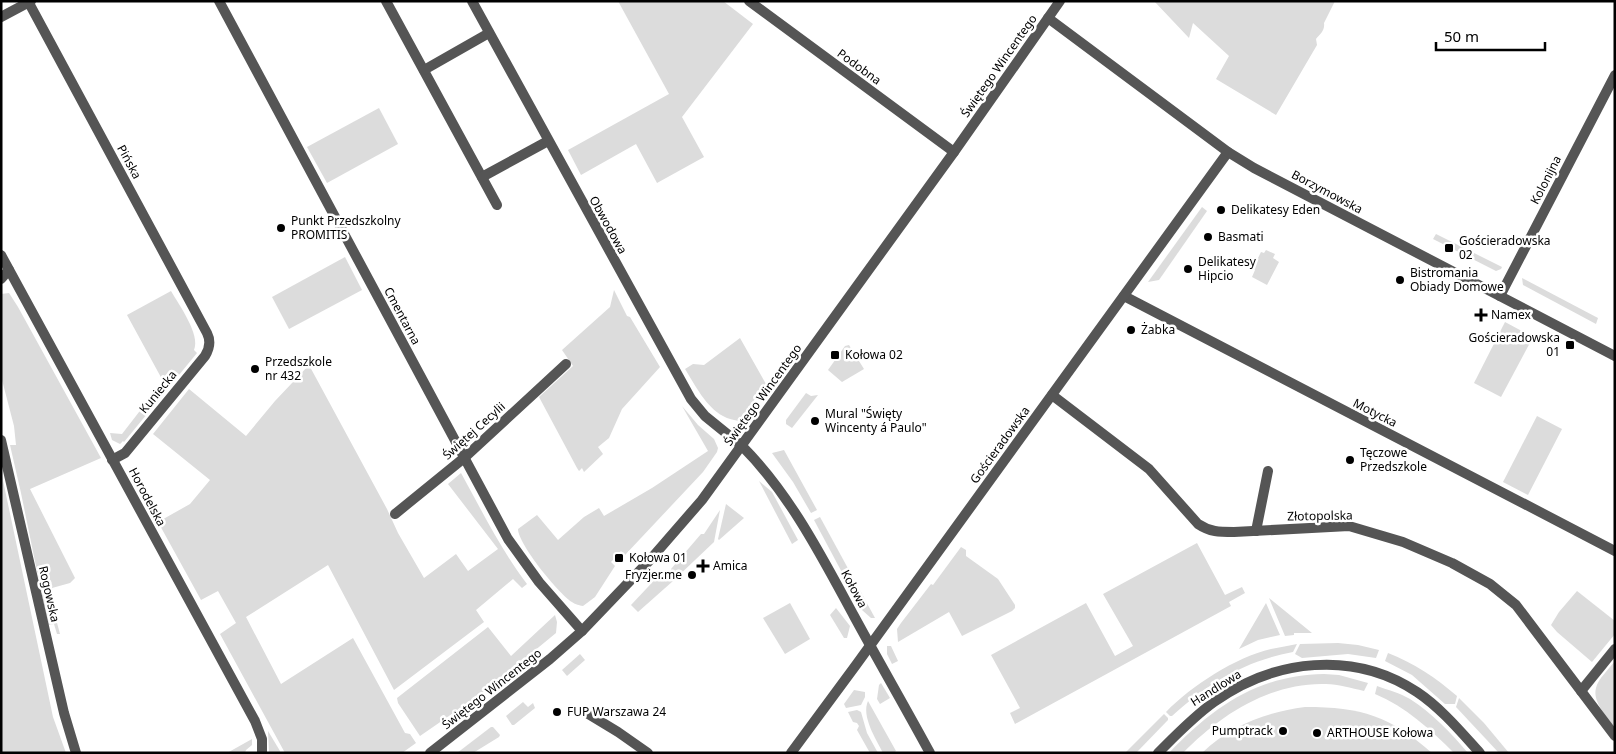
<svg xmlns="http://www.w3.org/2000/svg" width="1616" height="754" font-family="'Noto Sans',sans-serif">
<style>
.green{fill:#dcdcdc}
.lines{fill:none;stroke-linecap:round;stroke-linejoin:round}
.minor{stroke:#555;stroke-width:10}
.tertiary{stroke:#555;stroke-width:10}
.poi-dot{fill:#000;stroke:#fff;stroke-width:2}
.labels{text-anchor:middle;stroke-width:5;stroke-linejoin:round;paint-order:stroke}
.street-label{font-size:12px;fill:#000;stroke:#fff}
.poi-label{font-size:12px;fill:#000;stroke:#fff;text-anchor:start}
</style>
<rect width="100%" height="100%" fill="#fff"/>
<g class="green">
<polygon points="618,1 723,1 753,24 682,117 704,157 657,183 636,144 581,175 568,150 669,94"/>
<path d="M1154 1H1335L1324 23C1325 31 1320 34 1316 39L1317 45 1276 115 1216 79 1229 56 1193 23 1189 38Z"/>
<polygon points="379,108 398,144 327,183 307,147"/>
<polygon points="1202,207 1207,211 1159,280 1148,282"/>
<polygon points="1436,234 1502,267 1501,269 1496,271 1433,239"/>
<polygon points="1266,250 1275,254 1273,258 1279,262 1267,285 1252,277 1255,270 1253,268 1261,252 1264,253"/>
<polygon points="345,257 362,290 289,329 272,297"/>
<polygon points="1522,278 1598,318 1596,324 1523,285"/>
<polygon points="614,290 627,316 630,317 660,367 622,409 609,438 598,447 603,454 584,472 582,468 579,471 577,468 539,397 573,366 562,350 610,307"/>
<path d="M171 291C179 305 201 335 194 350L197 353 124 442 123 441 120 444 112 440 110 433 122 434 163 381 127 315Z"/>
<polygon points="9,293 18,307 101,458 30,489 75,578 70,583 52,588 58,615 56,619 60,634 57,634 54,624 48,625 21,493 10,445 16,445 14,426 1,376 1,294"/>
<polygon points="1505,322 1533,337 1501,397 1474,383"/>
<path d="M740 338 766 384 739 421C734 420 728 419 723 416 706 407 695 385 685 369L693 364 704 365Z"/>
<polygon points="849,345 864,369 842,382 828,370 845,346"/>
<path d="M309 365 387 509 398 533 424 578 456 554 468 571 498 549 448 484 461 473C482 511 501 550 527 584L522 588 513 579 476 610 484 622 394 690 328 565 246 617 281 684 353 638 405 733 410 734 416 743 402 753H285L220 634 236 623 218 591 201 600 158 522 190 504 210 480 153 434 189 389 246 436 275 401Z"/>
<polygon points="806,393 811,396 818,395 792,428 786,424 786,420"/>
<path d="M682 406 698 425 714 439 718 448 717 452 703 472 625 555 621 551 611 562 615 566 595 597 583 606C579 605 576 605 572 602 559 594 518 544 518 529L537 515 558 540 584 517 599 508 604 516 652 488 708 451Z"/>
<polygon points="1537,416 1562,429 1528,495 1503,482"/>
<polygon points="784,450 817,510 811,513 793,482 772,453"/>
<polygon points="1,471 53,717 66,753 1,753"/>
<polygon points="759,481 772,492 798,540 792,544"/>
<polygon points="726,504 744,518 719,540 718,539"/>
<polygon points="720,510 714,542 675,579 671,575 671,569 701,534 704,534"/>
<polygon points="820,517 875,618 871,618 862,610 814,520"/>
<polygon points="1197,543 1225,595 1242,587 1245,593 1229,602 1231,606 1015,724 1010,713 1020,708 991,655 1086,603 1115,656 1133,646 1103,594"/>
<polygon points="961,547 966,550 966,556 998,579 1015,605 1015,608 1012,611 962,636 949,612 898,642 897,629 901,623 931,584 933,585"/>
<polygon points="663,571 673,581 638,612 631,605"/>
<polygon points="1577,591 1615,621 1615,634 1592,662 1557,632 1551,625 1559,612"/>
<polygon points="1269,598 1312,633 1294,633 1294,635 1285,636"/>
<polygon points="790,603 810,639 785,654 763,618"/>
<polygon points="1266,603 1280,635 1258,640 1239,649"/>
<polygon points="836,608 850,626 847,638 844,638 830,615"/>
<polygon points="555,615 557,622 556,633 488,689 420,736 398,703 397,698 488,627 511,656"/>
<polygon points="1338,643 1358,645 1379,650 1376,658 1348,654 1302,658 1295,654 1300,644"/>
<path d="M1297 644 1293 652C1245 661 1208 683 1172 716H1170L1166 712C1191 686 1236 657 1271 649 1280 647 1289 646 1297 644Z"/>
<polygon points="887,646 891,646 898,661 892,664 887,654"/>
<path d="M1388 653C1414 663 1436 678 1457 696L1455 704H1445L1412 675 1385 661Z"/>
<polygon points="580,654 585,660 567,676 562,670"/>
<path d="M1615 661V728C1608 718 1592 702 1596 688 1598 679 1609 669 1615 661Z"/>
<path d="M1324 674 1339 675 1368 683 1364 691C1351 688 1338 684 1326 684 1271 682 1220 715 1183 753H1169C1213 707 1258 675 1324 674Z"/>
<polygon points="881,683 890,698 880,704 877,699 879,685"/>
<path d="M1377 686C1388 690 1400 693 1410 699 1432 713 1451 733 1468 753H1454C1430 729 1406 707 1375 694Z"/>
<polygon points="854,690 865,692 865,697 861,705 846,708 844,704"/>
<polygon points="1459,698 1484,723 1509,753 1499,753 1456,707"/>
<path d="M868 701 896 751 895 752 883 753C876 739 861 716 868 701Z"/>
<polygon points="523,702 528,707 533,703 535,708 514,725 512,725 506,716"/>
<path d="M1305 707C1362 707 1390 716 1432 753H1202C1230 725 1267 712 1305 707Z"/>
<polygon points="857,710 861,712 867,733 878,753 870,753 857,730 859,726 857,723 853,722 848,712"/>
<polygon points="1164,714 1168,718 1168,720 1136,753 1125,753"/>
<polygon points="491,727 493,727 500,735 499,737 473,753 457,753"/>
<polygon points="268,731 280,751 280,753 269,753"/>
<polygon points="252,739 252,745 246,750 245,753 227,753"/>
</g>
<g class="lines">
<g class="minor">
<polyline points="219,1 508,539 539,582 582,631"/>
<polyline points="386,1 497,205"/>
<polyline points="472,1 691,399 705,416 742,446"/>
<polyline points="749,1 954,152"/>
<path d="M29 3 207 333C211 341 210 348 205 356L125 453 112 460"/>
<polyline points="1,17 31,1"/>
<polyline points="424,70 489,33"/>
<polyline points="482,177 548,141"/>
<polyline points="1,255 255,721 262,739 262,753"/>
<polyline points="1,279 9,270"/>
<polyline points="1124,296 1615,551"/>
<polyline points="1500,296 1615,75"/>
<path d="M1052 395 1149 469 1198 524C1210 532 1219 532 1234 532L1349 526 1403 542 1452 563 1490 584 1516 605 1615 736"/>
<polyline points="1,440 64,713 76,753"/>
<polyline points="395,514 464,458 566,364"/>
<polyline points="1256,531 1268,471"/>
<polyline points="1581,691 1615,649"/>
<polyline points="585,712 618,732 648,753"/>
<polyline points="791,753 856,665 1228,152"/>
</g>
<g class="tertiary">
<polyline points="1048,18 1228,152 1254,168 1615,356"/>
<path d="M742 446C790 494 822 557 854 616 879 662 905 707 930 753"/>
<polyline points="430,753 550,659 582,631 649,561 702,500 954,152 1060,1"/>
<path d="M1158 753C1176 735 1193 717 1214 702 1274 659 1354 650 1417 692 1441 708 1461 732 1480 753"/>
</g>
</g>
<g class="poi-dot">
<circle cx="1221" cy="210" r="5"/>
<circle cx="281" cy="228" r="5"/>
<circle cx="1208" cy="237" r="5"/>
<rect x="1444" y="243" width="10" height="10" rx="2.5"/>
<circle cx="1188" cy="269" r="5"/>
<circle cx="1400" cy="280" r="5"/>
<path d="M1478.5 307.5h5v5h5v5h-5v5h-5v-5h-5v-5h5z"/>
<circle cx="1131" cy="330" r="5"/>
<rect x="1565" y="340" width="10" height="10" rx="2.5"/>
<rect x="830" y="350" width="10" height="10" rx="2.5"/>
<circle cx="255" cy="369" r="5"/>
<circle cx="815" cy="421" r="5"/>
<circle cx="1350" cy="460" r="5"/>
<rect x="614" y="553" width="10" height="10" rx="2.5"/>
<path d="M700.5 558.5h5v5h5v5h-5v5h-5v-5h-5v-5h5z"/>
<circle cx="692" cy="575" r="5"/>
<circle cx="557" cy="712" r="5"/>
<circle cx="1283" cy="731" r="5"/>
<circle cx="1317" cy="733" r="5"/>
</g>
<g class="labels">
<g class="street-label">
<text transform="translate(999 66) rotate(-55)" y="4">Świętego Wincentego</text>
<text transform="translate(859 67) rotate(36)" y="4">Podobna</text>
<text transform="translate(129 162) rotate(62)" y="4">Pińska</text>
<text transform="translate(1546 180) rotate(-63)" y="4">Kolonijna</text>
<text transform="translate(1327 192) rotate(28)" y="4">Borzymowska</text>
<text transform="translate(608 225) rotate(61)" y="4">Obwodowa</text>
<text transform="translate(402 316) rotate(62)" y="4">Cmentarna</text>
<text transform="translate(158 392) rotate(-51)" y="4">Kuniecka</text>
<text transform="translate(763 395) rotate(-54)" y="4">Świętego Wincentego</text>
<text transform="translate(1375 413) rotate(27)" y="4">Motycka</text>
<text transform="translate(474 431) rotate(-42)" y="4">Świętej Cecylii</text>
<text transform="translate(1000 445) rotate(-54)" y="4">Gościeradowska</text>
<text transform="translate(147 497) rotate(62)" y="4">Horodelska</text>
<text transform="translate(1320 516) rotate(-1)" y="4">Złotopolska</text>
<text transform="translate(854 589) rotate(62)" y="4">Kołowa</text>
<text transform="translate(49 594) rotate(77)" y="4">Rogowska</text>
<text transform="translate(1216 688) rotate(-32)" y="4">Handlowa</text>
<text transform="translate(492 689) rotate(-38)" y="4">Świętego Wincentego</text>
</g>
<g class="poi-label">
<text x="1231" y="214">Delikatesy Eden</text>
<text x="291" y="225">Punkt Przedszkolny<tspan x="291" dy="14">PROMITIS</tspan></text>
<text x="1218" y="241">Basmati</text>
<text x="1459" y="245">Gościeradowska<tspan x="1459" dy="14">02</tspan></text>
<text x="1198" y="266">Delikatesy<tspan x="1198" dy="14">Hipcio</tspan></text>
<text x="1410" y="277">Bistromania<tspan x="1410" dy="14">Obiady Domowe</tspan></text>
<text x="1491" y="319">Namex</text>
<text x="1141" y="334">Żabka</text>
<text x="1560" y="342" text-anchor="end">Gościeradowska<tspan x="1560" dy="14">01</tspan></text>
<text x="845" y="359">Kołowa 02</text>
<text x="265" y="366">Przedszkole<tspan x="265" dy="14">nr 432</tspan></text>
<text x="825" y="418">Mural "Święty<tspan x="825" dy="14">Wincenty á Paulo"</tspan></text>
<text x="1360" y="457">Tęczowe<tspan x="1360" dy="14">Przedszkole</tspan></text>
<text x="629" y="562">Kołowa 01</text>
<text x="713" y="570">Amica</text>
<text x="682" y="579" text-anchor="end">Fryzjer.me</text>
<text x="567" y="716">FUP Warszawa 24</text>
<text x="1273" y="735" text-anchor="end">Pumptrack</text>
<text x="1327" y="737">ARTHOUSE Kołowa</text>
</g>
</g>
<rect width="1616" height="754" fill="none" stroke="#000000" stroke-width="5"/>
<path d="M1436 42v8h109v-8" fill="none" stroke="#000000" stroke-width="2.5"/>
<text x="1444" y="42" font-size="15" fill="#000000" stroke="#ffffff" stroke-width="4" paint-order="stroke">50 m</text>
</svg>
